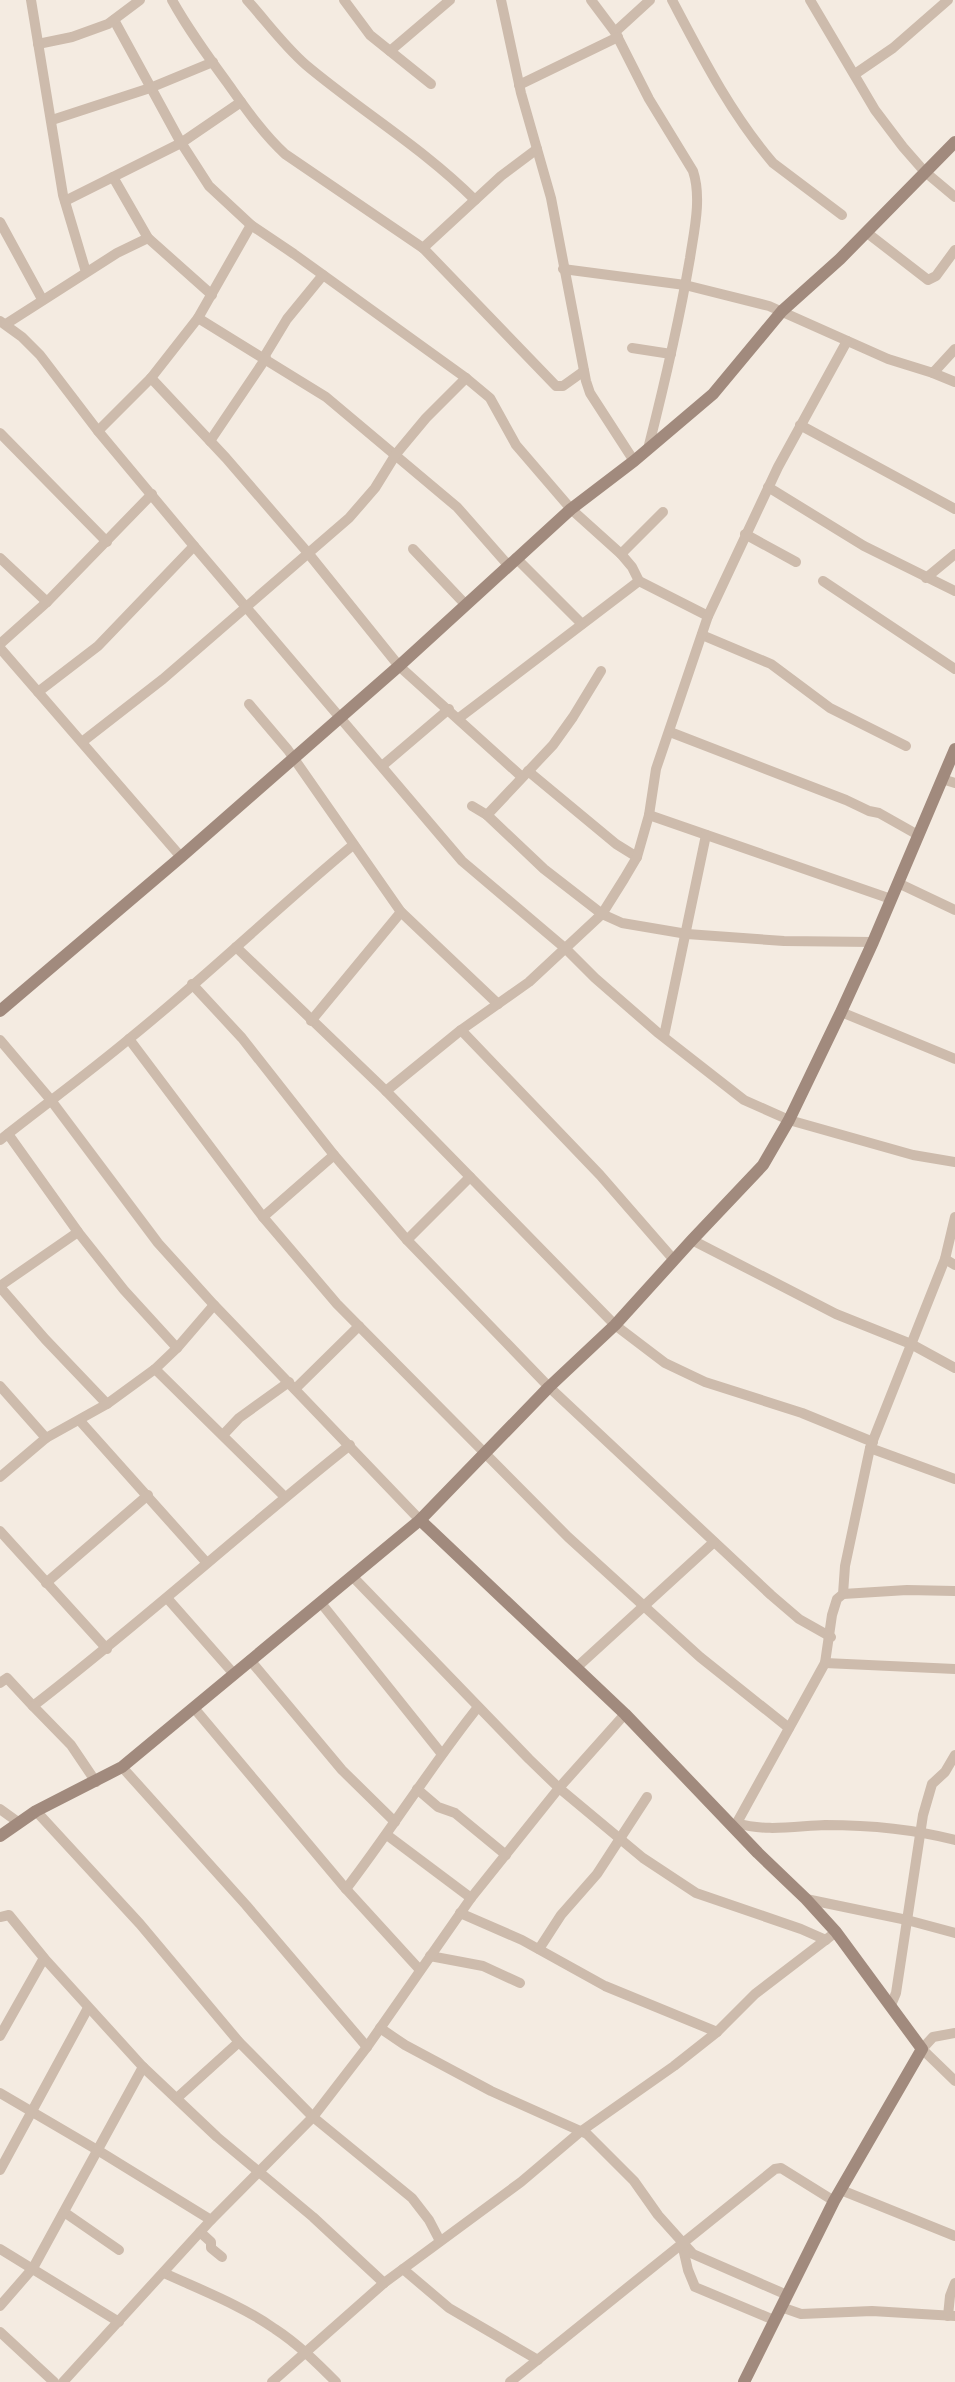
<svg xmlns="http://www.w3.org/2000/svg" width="955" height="2382" font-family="'Exo 2',sans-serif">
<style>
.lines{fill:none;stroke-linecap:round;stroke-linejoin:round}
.street{stroke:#cdbbac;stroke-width:10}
.secondary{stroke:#a18a7d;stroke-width:12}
</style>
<rect width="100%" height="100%" fill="#f4ebe1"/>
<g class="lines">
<g class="street">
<polyline points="31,0 63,195 86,272"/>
<path d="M172 0C188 29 207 55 226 81 244 106 262 133 285 154L423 248 556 386H563L584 371"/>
<path d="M247 0C266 21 284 46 306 65 362 112 423 148 475 200"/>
<polyline points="344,0 370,35 431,84"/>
<polyline points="501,0 521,93 551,198 586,381 590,393 634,461"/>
<path d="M591 0 615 32 649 99 693 171C702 198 694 231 690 258 679 322 664 386 648 449"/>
<path d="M672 0C702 57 731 114 773 163L842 215"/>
<polyline points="810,0 875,110 903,147 924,171 955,197"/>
<polyline points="114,20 180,141 209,186 251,225 294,254 466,378 490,398 516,445 571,509 621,554 632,567 639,581 708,616"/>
<polyline points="615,32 650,0"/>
<polyline points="38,44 72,37 108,24 140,0"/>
<polyline points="390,51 450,0"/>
<polyline points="855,74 893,48 948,0"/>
<polyline points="519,85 618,37"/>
<polyline points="52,120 150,88 213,62"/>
<polyline points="113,177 148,238 212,295"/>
<polyline points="65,201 181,143 241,102"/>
<polyline points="0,222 42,299"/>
<polyline points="866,232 928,280 936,276 955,250"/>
<polyline points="423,248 501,176 537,149"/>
<polyline points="563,269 685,285 769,306 888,359 933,373 955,349"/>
<polyline points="198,318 326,397 457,507 508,565"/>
<polyline points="0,321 22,337 40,355 98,431 194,546 462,861 566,949 595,978 657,1032 744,1100 789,1120 913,1155 955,1162"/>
<polyline points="6,324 117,253 148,238"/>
<polyline points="632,348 671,354"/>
<polyline points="264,357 287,319 323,275"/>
<polyline points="933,373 955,382"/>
<polyline points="151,378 226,458 308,553 399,666 522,777"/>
<polyline points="800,425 955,509"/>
<polyline points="98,431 151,378 198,318 251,225"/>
<polyline points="0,433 107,542"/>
<polyline points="210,441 266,358"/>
<polyline points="768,487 864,546 955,591"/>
<polyline points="745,534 796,562"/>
<polyline points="413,549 465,604"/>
<polyline points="621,554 663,512"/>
<polyline points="0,558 47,602"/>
<polyline points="516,558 582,624"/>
<polyline points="926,578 955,554"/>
<polyline points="823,581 955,669"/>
<polyline points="702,635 771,664 830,708 906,746"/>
<polyline points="0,644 47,602 152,494"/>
<polyline points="0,648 181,857"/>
<polyline points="38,692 98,646 194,546"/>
<polyline points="249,704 288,750 401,912 498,1004"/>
<polyline points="459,718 639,581"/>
<polyline points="670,732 846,800 869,811 879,813 918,835"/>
<polyline points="82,742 163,679 349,518 375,488 396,454 426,418 466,378"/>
<polyline points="382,766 449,709"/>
<polyline points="528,771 616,844 637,857"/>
<polyline points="942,779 955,783"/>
<polyline points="472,806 487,815 544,869 602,914 622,923 687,934 784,941 873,942"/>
<polyline points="487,815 553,745 573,717 601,671"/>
<polyline points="649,815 891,899"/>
<polyline points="898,883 955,910"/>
<polyline points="236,947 386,1091 615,1325 665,1363 705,1382 802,1413 873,1442"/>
<polyline points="192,984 242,1038 334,1155 407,1240 549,1387 771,1595 799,1619 831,1637"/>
<polyline points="841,1012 955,1059"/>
<polyline points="311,1021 401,912"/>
<polyline points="461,1030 600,1175 674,1260"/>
<polyline points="664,1036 706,835"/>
<polyline points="129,1039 263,1217 337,1304 568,1537 700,1657 789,1728"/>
<polyline points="0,1040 50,1099 158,1243 214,1305 420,1520"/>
<polyline points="386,1091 461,1030 529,982 602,914 624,879 637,857 649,815 656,769 708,616 778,467 847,341"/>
<polyline points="8,1134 78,1232 124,1290 177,1348"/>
<path d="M0 1140C43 1106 87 1074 129 1039 206 977 277 908 353 845"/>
<polyline points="263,1217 334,1155"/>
<polyline points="407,1240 470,1177"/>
<polyline points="692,1240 836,1314 911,1344 955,1368"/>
<polyline points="945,1259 955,1265"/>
<polyline points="0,1286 78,1232"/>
<polyline points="0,1287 45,1339 107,1404"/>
<polyline points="155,1369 285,1497"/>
<polyline points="0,1386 46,1438"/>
<polyline points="295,1389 359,1326"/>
<polyline points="80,1421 206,1562"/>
<polyline points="223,1435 239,1418 289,1382"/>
<polyline points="870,1448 955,1479"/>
<polyline points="0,1477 46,1438 107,1404 155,1369 177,1348 214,1305"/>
<polyline points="0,1531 107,1649"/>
<polyline points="353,1577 529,1759 559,1788 643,1858 696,1893 801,1929 826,1940"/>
<polyline points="46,1583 148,1495"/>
<polyline points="843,1594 907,1590 955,1591"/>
<polyline points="167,1598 234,1674"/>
<polyline points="321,1603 441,1753"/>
<polyline points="250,1660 342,1770 395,1822"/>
<polyline points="825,1663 955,1669"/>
<polyline points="576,1668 714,1542"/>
<path d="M0 1683 7 1678 33 1706C142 1622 243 1530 350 1445"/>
<polyline points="33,1706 71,1745 96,1782"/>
<polyline points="194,1708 346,1889 420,1970"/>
<polyline points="122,1767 246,1905 367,2047"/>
<polyline points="417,1789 438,1807 455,1813 506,1855"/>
<polyline points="0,1809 18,1822"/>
<polyline points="36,1811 140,1924 239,2042 313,2117 412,2198 429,2220 440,2241"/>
<path d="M737 1823C764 1832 797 1826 825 1825 869 1825 913 1829 955 1840"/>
<polyline points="734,1828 825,1663 832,1615 837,1599 843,1594 845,1566 870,1448 945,1259 955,1217"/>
<polyline points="387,1835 471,1898"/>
<path d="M346 1889C392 1829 431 1766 478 1707"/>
<polyline points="806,1899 907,1920 955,1933"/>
<polyline points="460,1913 522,1940 605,1986 717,2032"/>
<polyline points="0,1917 9,1915 44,1958 143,2067 217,2137 313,2217 384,2283"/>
<polyline points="539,1949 561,1915 597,1874 647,1797"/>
<polyline points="430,1956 483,1966 520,1983"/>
<polyline points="891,2005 896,1993 923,1815 932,1784 945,1772 955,1755"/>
<polyline points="380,2028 405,2045 491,2091 587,2134 634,2181 658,2215 693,2254 787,2295"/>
<polyline points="955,2033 933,2037 922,2049 955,2081"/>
<polyline points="0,2036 44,1958"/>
<polyline points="0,2093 99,2151 211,2220"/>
<polyline points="177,2098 239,2042"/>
<polyline points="0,2170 88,2008"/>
<polyline points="841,2190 955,2236"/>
<polyline points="64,2212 119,2250"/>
<polyline points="200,2232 211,2242 211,2248 222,2257"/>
<polyline points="682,2244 688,2270 695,2287 774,2320"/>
<polyline points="0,2249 119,2322"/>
<polyline points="403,2269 449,2308 538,2360"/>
<path d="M164 2273C201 2290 241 2305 275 2329 298 2344 317 2363 336 2382"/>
<polyline points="0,2306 33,2268 143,2067"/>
<polyline points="781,2307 801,2314 872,2311 955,2316"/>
<polyline points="948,2316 950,2296 955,2283"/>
<polyline points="0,2332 54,2382"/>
<polyline points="63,2382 211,2220 313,2117 367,2047 471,1898 559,1788 625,1714"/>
<polyline points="272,2382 384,2283 521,2182 580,2132 674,2066 717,2032 755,1994 836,1932"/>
<polyline points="510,2382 775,2169 781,2168 834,2201"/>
</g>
<g class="secondary">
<polyline points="0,1011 181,857 399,666 571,509 634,461 713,394 782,311 840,259 955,142"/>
<polyline points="420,1520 625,1714 758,1853 806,1899 836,1932 922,2049 834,2201 744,2382"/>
<polyline points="0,1836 36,1811 122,1767 420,1520 549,1387 615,1325 692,1240 763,1165 789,1120 841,1012 873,942 955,749"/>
</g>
</g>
</svg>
